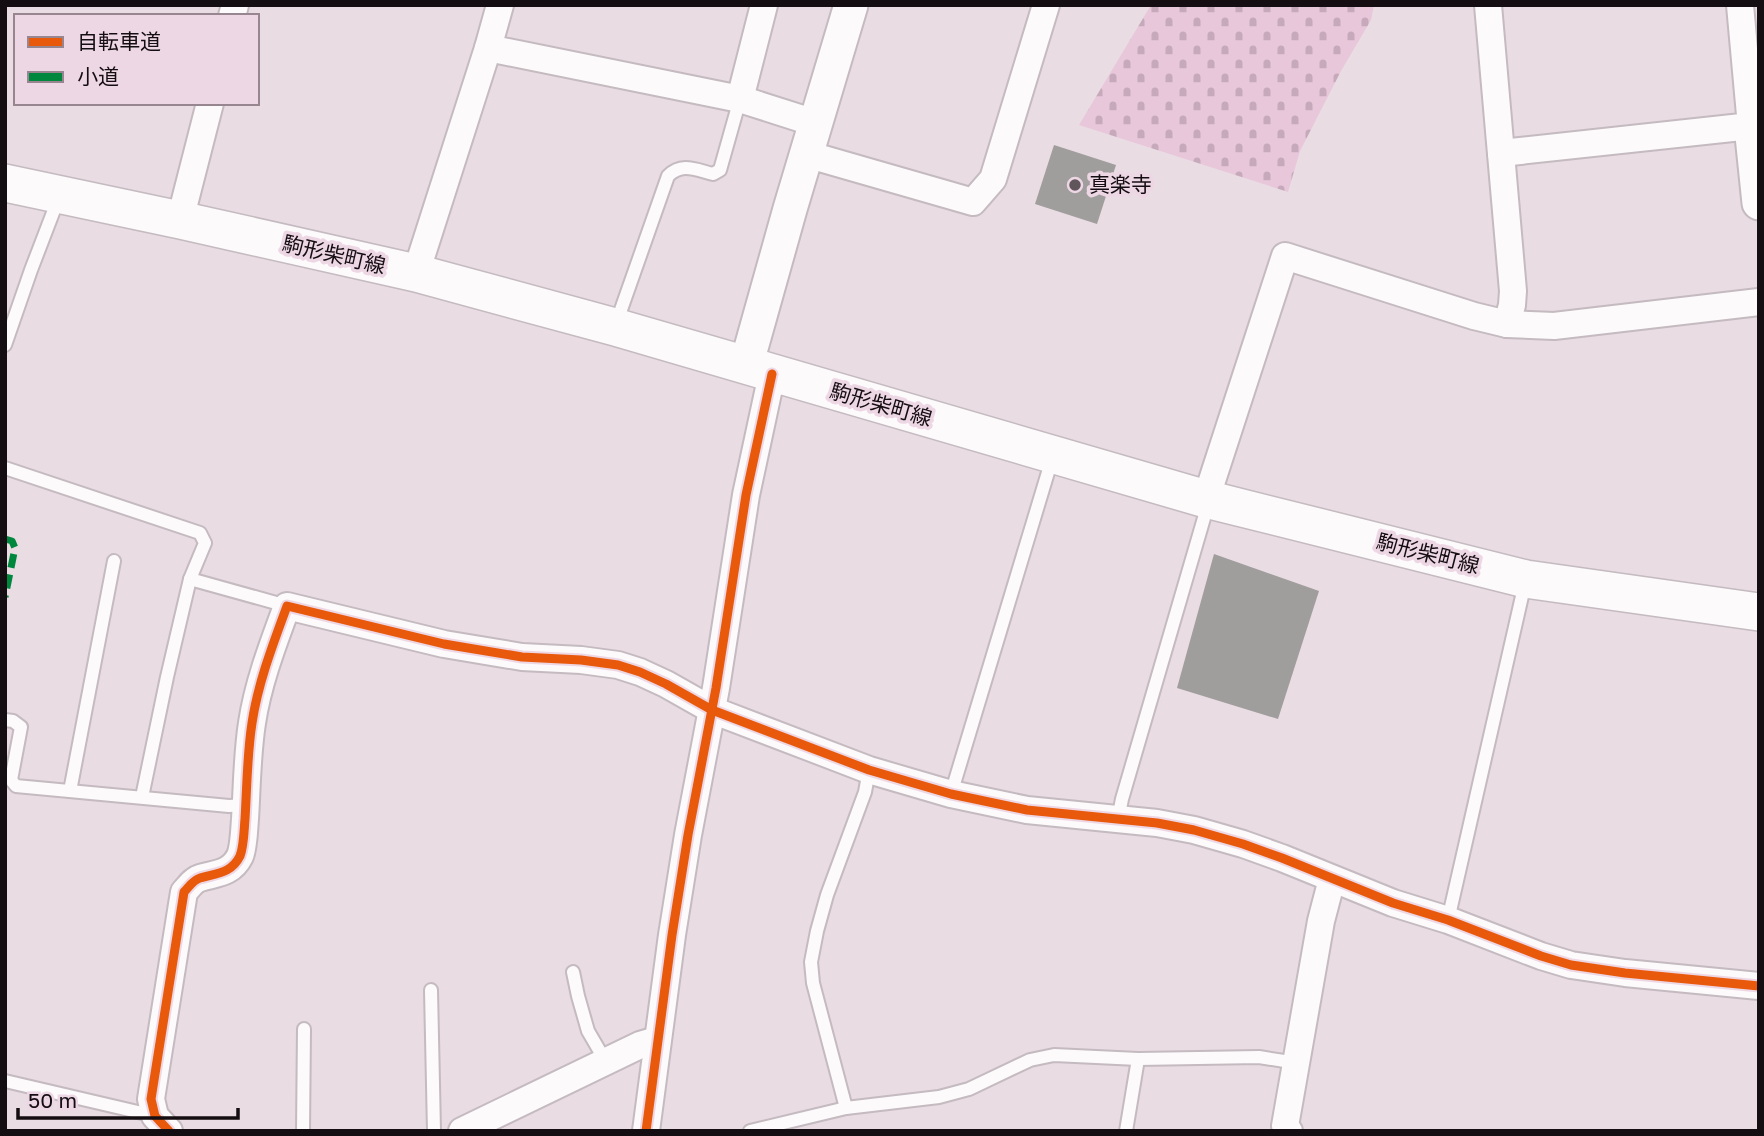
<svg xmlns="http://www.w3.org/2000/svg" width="1764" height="1136" font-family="'Golos Text','Noto Sans JP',sans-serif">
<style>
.cemetery{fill:url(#cemetery-stones)}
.building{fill:#a09d9d}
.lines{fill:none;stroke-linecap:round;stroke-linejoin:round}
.service-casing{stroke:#c4bac0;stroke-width:16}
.minor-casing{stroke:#c4bac0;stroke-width:30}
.tertiary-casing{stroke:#c4bac0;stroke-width:37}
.secondary-casing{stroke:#c4bac0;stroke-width:40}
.service{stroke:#fcfafb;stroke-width:12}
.minor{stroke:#fcfafb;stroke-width:26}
.tertiary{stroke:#fcfafb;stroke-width:33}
.secondary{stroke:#fcfafb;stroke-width:37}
.quiet{stroke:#00873e;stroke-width:7;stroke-dasharray:14 7;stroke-linecap:butt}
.cycleway-casing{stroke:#eed7e4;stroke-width:13}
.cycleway{stroke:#e8590c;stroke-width:9}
.poi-dot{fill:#5f555a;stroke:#eed7e4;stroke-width:2.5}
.labels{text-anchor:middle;stroke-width:7;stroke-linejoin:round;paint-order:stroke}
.poi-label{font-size:21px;fill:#140d11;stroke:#eed7e4;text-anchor:start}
.street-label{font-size:21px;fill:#140d11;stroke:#eed7e4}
</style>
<defs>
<pattern id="cemetery-stones" width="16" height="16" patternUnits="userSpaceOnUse" patternTransform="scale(1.75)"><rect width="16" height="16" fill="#e8c7db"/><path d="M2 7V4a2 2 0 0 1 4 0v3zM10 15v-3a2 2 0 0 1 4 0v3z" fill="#c6aabb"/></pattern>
</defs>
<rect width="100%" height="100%" fill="#e9dce3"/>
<polygon class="cemetery" points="1151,5 1374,5 1371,20 1341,71 1300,151 1288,192 1079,125"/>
<g class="building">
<polygon points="1054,145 1116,165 1097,224 1035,204"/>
<polygon points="1214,554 1319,591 1278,719 1177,688"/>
</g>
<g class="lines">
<g class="service-casing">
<g id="service">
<path d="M616 324 668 176C682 162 696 170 713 174L720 170 740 99"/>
<polyline points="5,345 31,270 59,197"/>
<polyline points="5,468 200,533 205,543 190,579 167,677 142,797"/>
<polyline points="190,579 287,606"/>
<polyline points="5,720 13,721 21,727 11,780 16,786 229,806 246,805"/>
<polyline points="70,791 114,561"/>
<polyline points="951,794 1052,459"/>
<polyline points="1118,819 1122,799 1204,518 1206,503"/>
<polyline points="1448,920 1525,583"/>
<polyline points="573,972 578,996 588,1031 606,1062"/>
<polyline points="431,990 434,1131"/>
<polyline points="5,1081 155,1116"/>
<polyline points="846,1108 813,983 811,962 817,931 827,895 865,792 869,770"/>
<polyline points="303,1131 304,1029"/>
<polyline points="750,1131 846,1108 939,1097 969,1089 1030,1060 1054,1055 1138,1059 1259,1057 1297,1063"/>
<polyline points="1126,1131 1138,1059"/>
</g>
</g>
<g class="minor-casing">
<g id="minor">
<polyline points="1488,5 1513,291 1512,305 1507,324"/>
<polyline points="232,16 235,5"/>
<polyline points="488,48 740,99 815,123"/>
<polyline points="740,99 764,5"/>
<polyline points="1501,153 1751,126 1740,5"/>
<polyline points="806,154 973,202 993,179 1046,5"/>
<polyline points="180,220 210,103"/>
<polyline points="416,273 488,48 500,5"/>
<polyline points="1206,499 1285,256 1474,316 1507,324 1554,326 1759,302"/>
<path d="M169 1131 155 1116 151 1099 184 892C189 887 193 880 200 878 216 873 231 874 240 856 244 846 244 830 245 819 247 787 247 755 252 723 258 683 273 644 287 606L444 644 522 657 581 660 618 665 640 672 666 684 712 710 869 770 951 794 1027 810 1157 823 1194 830 1243 844 1282 858 1393 903 1448 920 1541 956 1571 965 1625 973 1759 986"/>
<polyline points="462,1131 640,1045 657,1040"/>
<polyline points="646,1131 672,935 688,835 716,688 746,495 772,374"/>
<polyline points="1289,1131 1285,1126 1321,921 1332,879"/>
</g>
</g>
<g class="tertiary-casing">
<g id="tertiary">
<polyline points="1751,126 1759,203"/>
<polyline points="746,366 790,209 851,5"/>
</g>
</g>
<g class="secondary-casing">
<polyline id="secondary" points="5,183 180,220 416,273 615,327 1206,499 1526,579 1759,612"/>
</g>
<use href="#service" class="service"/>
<use href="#minor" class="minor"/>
<use href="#tertiary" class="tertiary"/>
<use href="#secondary" class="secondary"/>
<polyline class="quiet" points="5,539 12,541 15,548 5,597"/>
<g class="cycleway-casing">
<g id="cycleway">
<path d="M169 1131 155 1116 151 1099 184 892C189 887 193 880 200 878 216 873 231 874 240 856 244 846 244 830 245 819 247 787 247 755 252 723 258 683 273 644 287 606L444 644 522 657 581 660 618 665 640 672 666 684 712 710 869 770 951 794 1027 810 1157 823 1194 830 1243 844 1282 858 1393 903 1448 920 1541 956 1571 965 1625 973 1759 986"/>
<polyline points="646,1131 672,935 688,835 716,688 746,495 772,374"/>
</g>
</g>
<use href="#cycleway" class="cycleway"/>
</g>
<circle class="poi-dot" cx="1075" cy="185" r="7"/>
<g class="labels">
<g class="poi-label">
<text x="1089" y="192">真楽寺</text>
</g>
<g class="street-label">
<text transform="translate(334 255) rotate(13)" y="7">駒形柴町線</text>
<text transform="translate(881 405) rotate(16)" y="7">駒形柴町線</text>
<text transform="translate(1428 554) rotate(14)" y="7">駒形柴町線</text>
</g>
</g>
<rect width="1764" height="1136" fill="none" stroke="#140d11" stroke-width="14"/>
<rect x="14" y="14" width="245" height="91" fill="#eed7e4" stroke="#978690" stroke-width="2"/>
<rect x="28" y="37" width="35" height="10" fill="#e8590c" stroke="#978690" stroke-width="2"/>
<text x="77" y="49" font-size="21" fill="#140d11">自転車道</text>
<rect x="28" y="72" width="35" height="10" fill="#00873e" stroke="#978690" stroke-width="2"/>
<text x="77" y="84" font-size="21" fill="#140d11">小道</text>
<path d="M18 1108v10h220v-10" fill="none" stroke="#140d11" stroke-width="3.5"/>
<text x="28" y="1108" font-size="21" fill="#140d11" stroke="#eed7e4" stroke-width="5" paint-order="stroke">50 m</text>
</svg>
